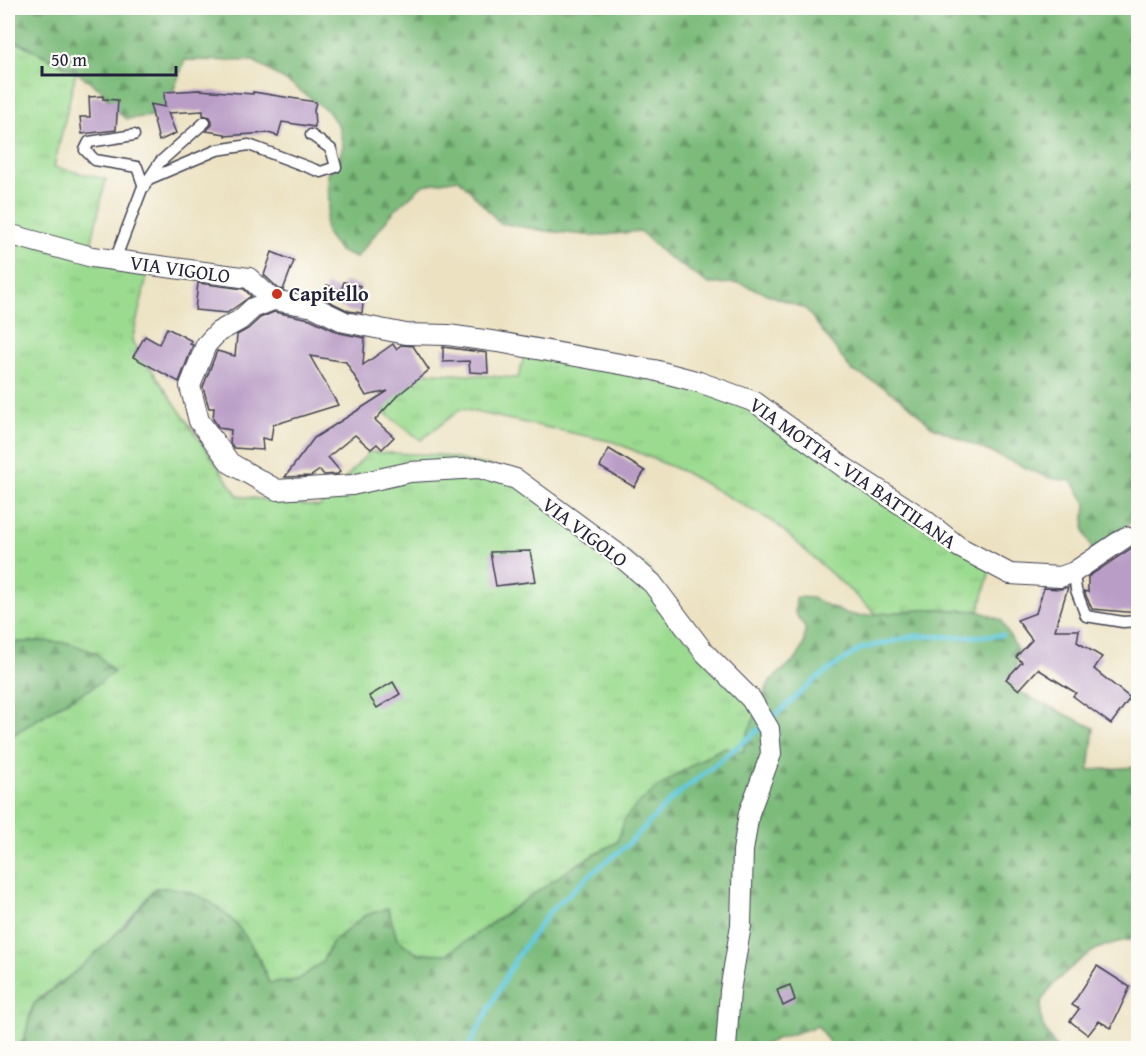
<svg xmlns="http://www.w3.org/2000/svg" width="1146" height="1056" font-family="'Gentium Book Plus',serif">
<style>
.grass{fill:url(#grass-tufts);stroke:#5e7e66;stroke-width:1.5}
.forest{fill:url(#forest-firs);stroke:#4f6e5a;stroke-width:1.5}
.lines{fill:none;stroke-linecap:round;stroke-linejoin:round}
.stream{stroke:#60c8dc;stroke-width:5}
.building{fill:#b99dc6}
.service-casing{stroke:#403f4f;stroke-width:13}
.minor-casing{stroke:#403f4f;stroke-width:22}
.service{stroke:#fff;stroke-width:10}
.minor{stroke:#fff;stroke-width:20}
.poi-dot{fill:#c8321e;stroke:#fdfcf7;stroke-width:2}
.labels{text-anchor:middle;stroke-width:4.5;stroke-linejoin:round;paint-order:stroke}
.street-label{font-size:20px;fill:#22223b;stroke:#fdfcf7}
.poi-label{font-size:20px;font-weight:bold;fill:#22223b;stroke:#fdfcf7;text-anchor:start}
</style>
<defs>
<pattern id="grass-tufts" width="24" height="20" patternUnits="userSpaceOnUse" patternTransform="scale(1.5)"><rect width="24" height="20" fill="#9bdb90"/><path d="M3 7l-1-3M5 7V3M7 7l1-3M15 17l-1-3M17 17v-4M19 17l1-3" fill="none" stroke="#85bc7d"/></pattern>
<pattern id="forest-firs" width="22" height="20" patternUnits="userSpaceOnUse" patternTransform="scale(1.5)"><rect width="22" height="20" fill="#7cbb7a"/><path d="M5 1l3.5 6h-7zM16 11l3.5 6h-7z" fill="#659865"/></pattern>
</defs>
<rect width="100%" height="100%" fill="#fdfcf7"/>
<filter id="ink" filterUnits="userSpaceOnUse"><feTurbulence type="fractalNoise" baseFrequency=".0167" numOctaves="2"/><feDisplacementMap in="SourceGraphic" scale="12" xChannelSelector="R" yChannelSelector="G"/><feConvolveMatrix kernelMatrix="1 2 1 2 8 2 1 2 1" color-interpolation-filters="sRGB"/></filter>
<filter id="wash" filterUnits="userSpaceOnUse"><feTurbulence type="fractalNoise" baseFrequency=".008" numOctaves="4" result="noise"/><feDisplacementMap in="SourceGraphic" scale="24" xChannelSelector="R" yChannelSelector="G"/><feGaussianBlur stdDeviation="1.35" result="paint"/><feColorMatrix in="noise" values="0 0 0 0 0 0 0 0 0 0 0 0 0 0 0 0 0 1.4 0 .05"/><feComposite in="paint" operator="in"/></filter>
<g filter="url(#wash)">
<rect width="100%" height="100%" fill="#ece2c2"/>
<g class="grass">
<path d="M8 41 19 43 76 72 54 167 106 179 89 254 149 268 132 341 238 496 319 507 369 452 439 455 518 472 649 569 698 645 764 697 747 735 743 752 626 818 617 842 576 865 447 954 416 953 397 939 388 908 364 916 332 943 322 962 298 980 269 983 261 961 155 888C130 919 104 950 72 974 60 984 46 991 36 1002 23 1016 33 1048 8 1048V738L63 703 92 688 69 643 40 641 8 643Z"/>
<polygon points="528,343 769,407 993,559 979,611 932,609 876,614 775,523 684,472 614,442 461,409 421,440 375,406 419,372 518,378"/>
</g>
<g class="forest">
<polygon points="8,8 1138,8 1138,517 1093,552 1084,530 1086,503 1072,481 1049,478 931,426 908,404 882,386 851,370 806,309 739,283 709,284 664,254 640,231 596,236 546,231 500,223 459,179 423,185 394,211 356,258 339,251 326,233 325,222 329,206 328,174 338,161 343,146 339,127 328,111 291,84 254,61 185,60 168,105 152,116 126,119 112,107 101,90 76,72 20,43 8,41"/>
<path d="M796 597 812 598 842 612 858 616 932 609 979 611 1001 620 1018 651 1013 689 1094 728 1089 770 1137 767 1138 765V940C1128 939 1113 943 1102 947 1086 953 1042 988 1041 1007 1040 1026 1046 1034 1057 1048H833L818 1026 776 1039 758 1048H15L23 1043 34 1004 73 974 125 926 155 888C163 888 171 887 179 889 225 900 254 940 269 983L298 980 322 962 332 943 364 916 388 908 397 939 416 953 447 954 576 865 617 842C620 834 622 823 627 816 647 791 696 761 725 747L743 752 747 735 770 681 797 658 804 643 805 627 795 613Z"/>
<polygon points="40,641 69,643 96,653 114,672 92,688 63,703 8,738 8,643"/>
</g>
<g class="lines">
<g class="stream">
<polyline points="769,721 816,679 860,649 915,636 963,637 1002,635"/>
<polyline points="468,1048 516,958 550,911 593,872 626,846 673,798 762,727"/>
</g>
</g>
<g id="blocks">
<g class="building">
<polygon points="199,90 253,94 253,92 316,102 314,110 315,127 282,122 278,136 268,133 225,136 225,134 206,131 212,125 212,121 210,117 203,115 203,111 168,113 176,133 159,141 150,104 165,107 164,92"/>
<polygon points="103,96 103,99 118,100 116,130 82,134 80,117 90,117 89,97"/>
<polygon points="272,252 294,261 283,290 279,289 264,275"/>
<polygon points="344,282 361,286 359,293 364,294 362,313 349,311 322,298 327,285 341,291"/>
<polygon points="198,283 244,289 251,296 227,313 195,310"/>
<polygon points="274,312 310,319 340,333 365,338 363,365 393,344 396,349 401,345 413,346 429,370 397,396 375,420 394,437 382,449 377,444 371,449 355,435 328,457 340,471 338,474 324,475 320,470 311,476 285,477 314,438 388,391 366,396 346,362 310,356 338,405 273,425 271,440 262,438 263,450 234,448 230,443 231,430 219,428 213,419 214,408 209,408 203,387 217,351 235,356 237,335 248,329 260,318"/>
<polygon points="167,328 192,341 190,344 193,345 179,382 133,357 145,336 159,344"/>
<polygon points="443,347 487,353 488,373 470,372 469,361 443,362"/>
<polygon points="609,449 645,471 634,487 600,467"/>
<polygon points="1138,538 1138,613 1092,609 1084,591 1088,592 1088,577 1133,547"/>
<polygon points="530,551 536,581 496,586 490,552"/>
<polygon points="1068,587 1055,630 1079,630 1077,642 1102,657 1094,669 1130,698 1111,724 1073,696 1076,693 1038,669 1019,690 1006,679 1022,662 1016,657 1032,640 1017,620 1036,613 1044,588 1060,589"/>
<polygon points="393,682 400,694 377,708 369,696"/>
<polygon points="1097,966 1130,987 1111,1028 1099,1021 1088,1035 1070,1021 1079,1009 1072,1005"/>
<polygon points="790,985 795,1000 783,1006 777,990"/>
</g>
</g>
</g>
<g filter="url(#ink)">
<use href="#blocks" fill-opacity="0" stroke="#403f4f" stroke-width="1.5"/>
<g class="lines">
<g class="service-casing">
<g id="service">
<polyline points="134,135 89,142 85,150 95,160 137,167 144,187"/>
<polyline points="149,179 217,150 249,145 321,172 336,167 331,149 311,135"/>
<polyline points="115,260 142,189 160,162 205,122"/>
<polyline points="1074,572 1076,590 1086,616 1123,622 1138,621"/>
</g>
</g>
<g class="minor-casing">
<g id="minor">
<polyline points="8,234 92,257 249,278 273,300"/>
<polyline points="726,1048 730,991 741,925 743,851 749,813 771,754 769,729 751,699 704,652 652,583 614,551 516,479 479,468 410,472 352,485 277,490 230,463 199,421 190,386 206,345 218,332 240,320 253,308 273,300 314,307 345,322 406,334 448,335 498,342 654,370 699,382 755,402 845,468 925,520 959,547 1010,574 1060,577 1074,572 1126,537"/>
</g>
</g>
<use href="#service" class="service"/>
<use href="#minor" class="minor"/>
</g>
</g>
<circle class="poi-dot" cx="277" cy="294" r="6"/>
<g class="labels">
<g class="street-label">
<text transform="translate(180 269) rotate(8)" y="7">VIA VIGOLO</text>
<text transform="translate(853 473) rotate(35)" y="7">VIA MOTTA - VIA BATTILANA</text>
<text transform="translate(585 532) rotate(37)" y="7">VIA VIGOLO</text>
</g>
<g class="poi-label">
<text x="289" y="301">Capitello</text>
</g>
</g>
<rect width="1146" height="1056" fill="none" stroke="#fdfcf7" stroke-width="30"/>
<path d="M42 66v9h134v-9" fill="none" stroke="#22223b" stroke-width="3"/>
<text x="51" y="66" font-size="18" fill="#22223b" stroke="#fdfcf7" stroke-width="4.5" paint-order="stroke">50 m</text>
</svg>
